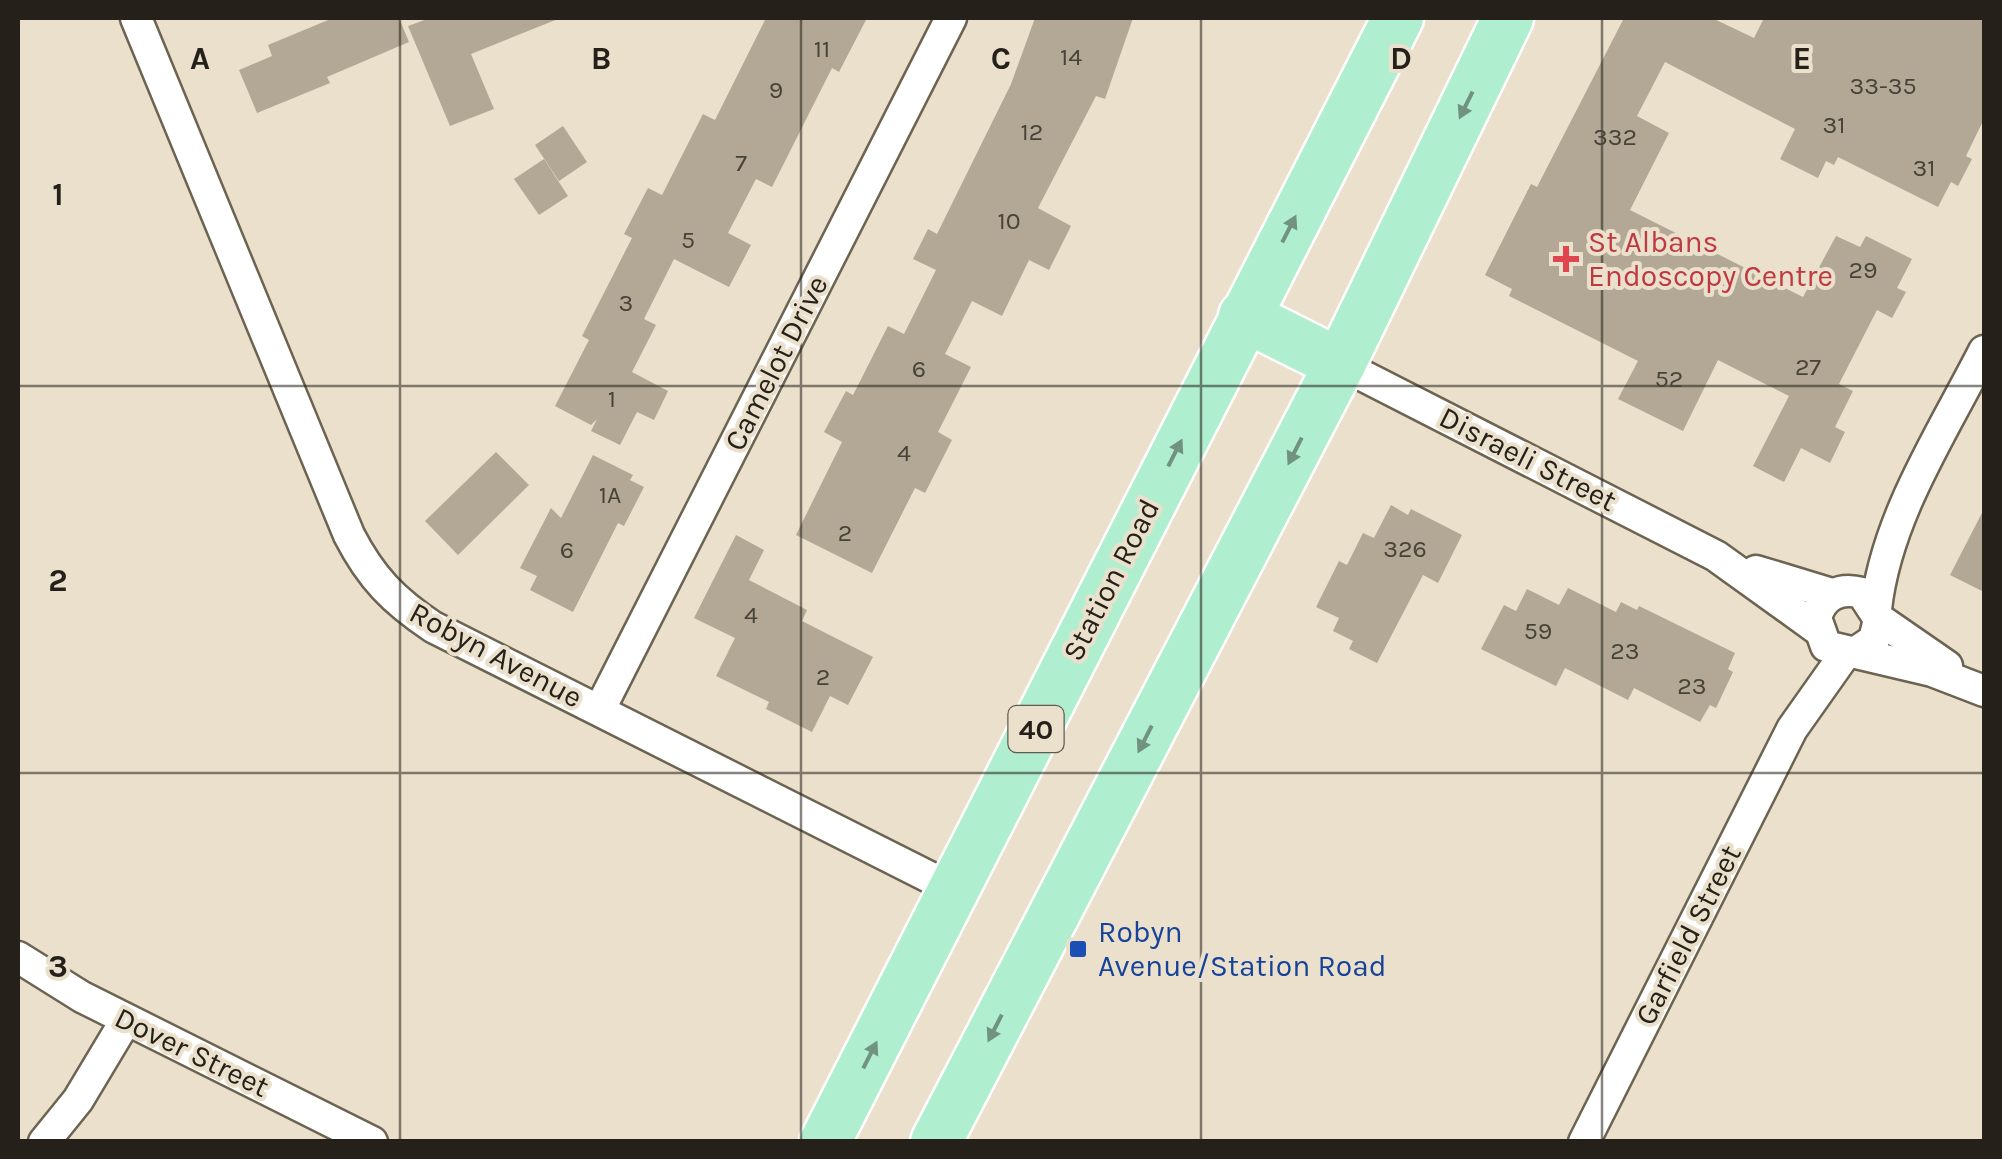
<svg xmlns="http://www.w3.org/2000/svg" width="2002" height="1159" font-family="Karla,sans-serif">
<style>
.building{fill:#b2a895}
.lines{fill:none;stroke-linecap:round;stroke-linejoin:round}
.minor-casing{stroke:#6c6351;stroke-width:35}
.primary-casing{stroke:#fff;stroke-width:55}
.minor{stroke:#fff;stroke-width:30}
.primary{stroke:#b0eed0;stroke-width:50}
.oneway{fill:#71927e}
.grid{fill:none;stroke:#25211a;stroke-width:2.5;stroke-opacity:0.55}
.health-dot{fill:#e0444e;stroke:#eae0cc;stroke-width:4}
.transit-dot{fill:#1a4fb4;stroke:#eae0cc;stroke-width:4}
.labels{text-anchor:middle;stroke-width:8;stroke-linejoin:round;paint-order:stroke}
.number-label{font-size:25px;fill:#484339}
.shield{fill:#eae0cc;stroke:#605a4f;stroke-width:2.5}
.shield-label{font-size:28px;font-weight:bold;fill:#25211a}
.health-label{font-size:30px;fill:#be3a42;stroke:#eae0cc;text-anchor:start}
.street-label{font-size:30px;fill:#25211a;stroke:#eae0cc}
.transit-label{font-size:30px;fill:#164399;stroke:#eae0cc;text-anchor:start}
.grid-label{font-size:32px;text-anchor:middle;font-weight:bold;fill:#25211a;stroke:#eae0cc;stroke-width:8;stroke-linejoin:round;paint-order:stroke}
</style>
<rect width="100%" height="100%" fill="#eae0cc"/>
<g class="building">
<polygon points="333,18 399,18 409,42 327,77 330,83 257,113 239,70 272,56 268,45"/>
<polygon points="430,18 558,18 558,19 471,54 494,109 450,126 408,26"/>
<polygon points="766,18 867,18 839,72 832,68 772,187 756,179 728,233 751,245 729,287 674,259 644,319 656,325 632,372 668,391 654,420 637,412 620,445 591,431 597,419 591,425 555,406 589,340 582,336 632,238 624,234 648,188 662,195 703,114 715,120"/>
<polygon points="1035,18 1133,18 1105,99 1096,96 1038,208 1071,226 1049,270 1029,260 1002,316 972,301 945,354 971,367 938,432 952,440 925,493 915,488 872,573 796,535 842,442 824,432 846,391 853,395 888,326 904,334 936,270 913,259 928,229 937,234 1011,84"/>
<polygon points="1624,18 1712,18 1754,38 1764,18 1984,18 1984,119 1966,156 1972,159 1958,186 1951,182 1938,207 1838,157 1834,165 1826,161 1818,178 1780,159 1795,129 1665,62 1637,116 1669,133 1630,210 1803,297 1836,236 1860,247 1866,236 1912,259 1897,288 1906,292 1892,318 1877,310 1839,384 1853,391 1835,427 1845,432 1830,463 1801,448 1784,482 1753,466 1789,396 1718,360 1683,431 1618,399 1638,361 1509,296 1512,289 1485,275 1531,184 1537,187"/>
<polygon points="563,126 587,162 559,181 535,145"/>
<polygon points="544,159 568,196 539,215 514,179"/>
<polygon points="496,452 529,485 458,555 425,521"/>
<polygon points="593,455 633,475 630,480 644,487 624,526 618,523 573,612 530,590 537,576 520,568 551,508 561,518"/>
<polygon points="1391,505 1408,515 1411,509 1462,535 1438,583 1423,575 1377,663 1349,649 1353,641 1333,631 1339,618 1316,607 1339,561 1347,565 1363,533 1374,538"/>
<polygon points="1984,509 1984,592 1950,575"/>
<polygon points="736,535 764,550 749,580 807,610 802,621 873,657 848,705 830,696 812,732 766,709 769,702 716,676 735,638 694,618"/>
<polygon points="1568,588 1616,612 1621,602 1637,610 1639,606 1735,653 1728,669 1733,672 1716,708 1710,705 1700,722 1634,688 1628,700 1565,668 1556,686 1481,649 1504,605 1516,611 1527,589 1559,605"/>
</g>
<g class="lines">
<g class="minor-casing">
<g id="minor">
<path d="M136 18 349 535C371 578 394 601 433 627L955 890"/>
<polyline points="1340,364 1716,556 1816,628"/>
<polyline points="1756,571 1832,594"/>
<path d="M1876 609C1886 517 1943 432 1984 351"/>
<polyline points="1879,619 1947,666"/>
<path d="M1856 652 1874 640 1879 619 1862 593C1840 587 1822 595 1816 618L1826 646 1932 671 1984 691"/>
<polyline points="600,709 951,18"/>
<polyline points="18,957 82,997 372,1142"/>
<polyline points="44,1142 78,1100 126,1020"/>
<polyline points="1584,1142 1792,729 1845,654"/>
</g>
</g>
<g class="primary-casing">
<g id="primary">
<polyline points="1244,316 1340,364"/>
<polyline points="825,1142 1398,18"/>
<polyline points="936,1142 1340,364 1508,18"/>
</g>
</g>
<use href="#minor" class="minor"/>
<use href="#primary" class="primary"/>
</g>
<defs><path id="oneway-solid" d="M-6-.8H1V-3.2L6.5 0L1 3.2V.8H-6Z" transform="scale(2.5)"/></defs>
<g class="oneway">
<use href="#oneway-solid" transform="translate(1466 105) rotate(116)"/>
<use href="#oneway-solid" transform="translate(1289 229) rotate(-63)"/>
<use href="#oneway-solid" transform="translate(1295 451) rotate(117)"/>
<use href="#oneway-solid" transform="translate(1175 453) rotate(-63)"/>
<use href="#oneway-solid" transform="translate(1145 739) rotate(117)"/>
<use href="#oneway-solid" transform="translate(995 1028) rotate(117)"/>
<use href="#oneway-solid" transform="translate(870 1055) rotate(-63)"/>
</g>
<path class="grid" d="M400 18V1142M801 18V1142M1201 18V1142M1602 18V1142M18 386H1984M18 773H1984"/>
<path class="health-dot" d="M1561 244h10v10h10v10h-10v10h-10v-10h-10v-10h10z"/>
<rect class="transit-dot" x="1068" y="939" width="20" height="20" rx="5"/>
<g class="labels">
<g class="number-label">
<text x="822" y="57">11</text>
<text x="1071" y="65">14</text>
<text x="1883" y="94">33-35</text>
<text x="776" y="98">9</text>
<text x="1834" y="133">31</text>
<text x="1032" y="140">12</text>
<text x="1615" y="145">332</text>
<text x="741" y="171">7</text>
<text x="1924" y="176">31</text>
<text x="1009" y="229">10</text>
<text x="688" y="248">5</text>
<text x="1863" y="278">29</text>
<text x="626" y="311">3</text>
<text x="1808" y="375">27</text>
<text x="919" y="377">6</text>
<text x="1669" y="387">52</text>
<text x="612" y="407">1</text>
<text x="904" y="461">4</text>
<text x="610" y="503">1A</text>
<text x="845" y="541">2</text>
<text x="1405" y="557">326</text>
<text x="567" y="558">6</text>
<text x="751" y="623">4</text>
<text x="1538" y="639">59</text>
<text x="1625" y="659">23</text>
<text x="823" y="685">2</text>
<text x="1692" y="694">23</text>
</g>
<rect class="shield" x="1008.5" y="706" width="55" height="46" rx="8"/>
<g class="shield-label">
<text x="1036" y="739">40</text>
</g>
<g class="health-label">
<text x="1588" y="252">St Albans<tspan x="1588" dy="34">Endoscopy Centre</tspan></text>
</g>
<g class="street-label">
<text transform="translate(776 363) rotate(-63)" y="10">Camelot Drive</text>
<text transform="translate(1528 459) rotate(27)" y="10">Disraeli Street</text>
<text transform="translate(1111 580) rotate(-63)" y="10">Station Road</text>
<text transform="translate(496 655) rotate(28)" y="10">Robyn Avenue</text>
<text transform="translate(1688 935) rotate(-63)" y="10">Garfield Street</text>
<text transform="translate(192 1052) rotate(26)" y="10">Dover Street</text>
</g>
<g class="transit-label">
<text x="1098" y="942">Robyn<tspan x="1098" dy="34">Avenue/Station Road</tspan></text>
</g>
</g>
<g class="grid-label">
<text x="200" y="69">A</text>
<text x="601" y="69">B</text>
<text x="1001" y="69">C</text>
<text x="1401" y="69">D</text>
<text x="1802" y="69">E</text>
<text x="58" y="205">1</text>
<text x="58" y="591">2</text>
<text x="58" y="977">3</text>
</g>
<rect width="2002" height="1159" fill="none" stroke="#25211a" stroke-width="40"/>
</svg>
